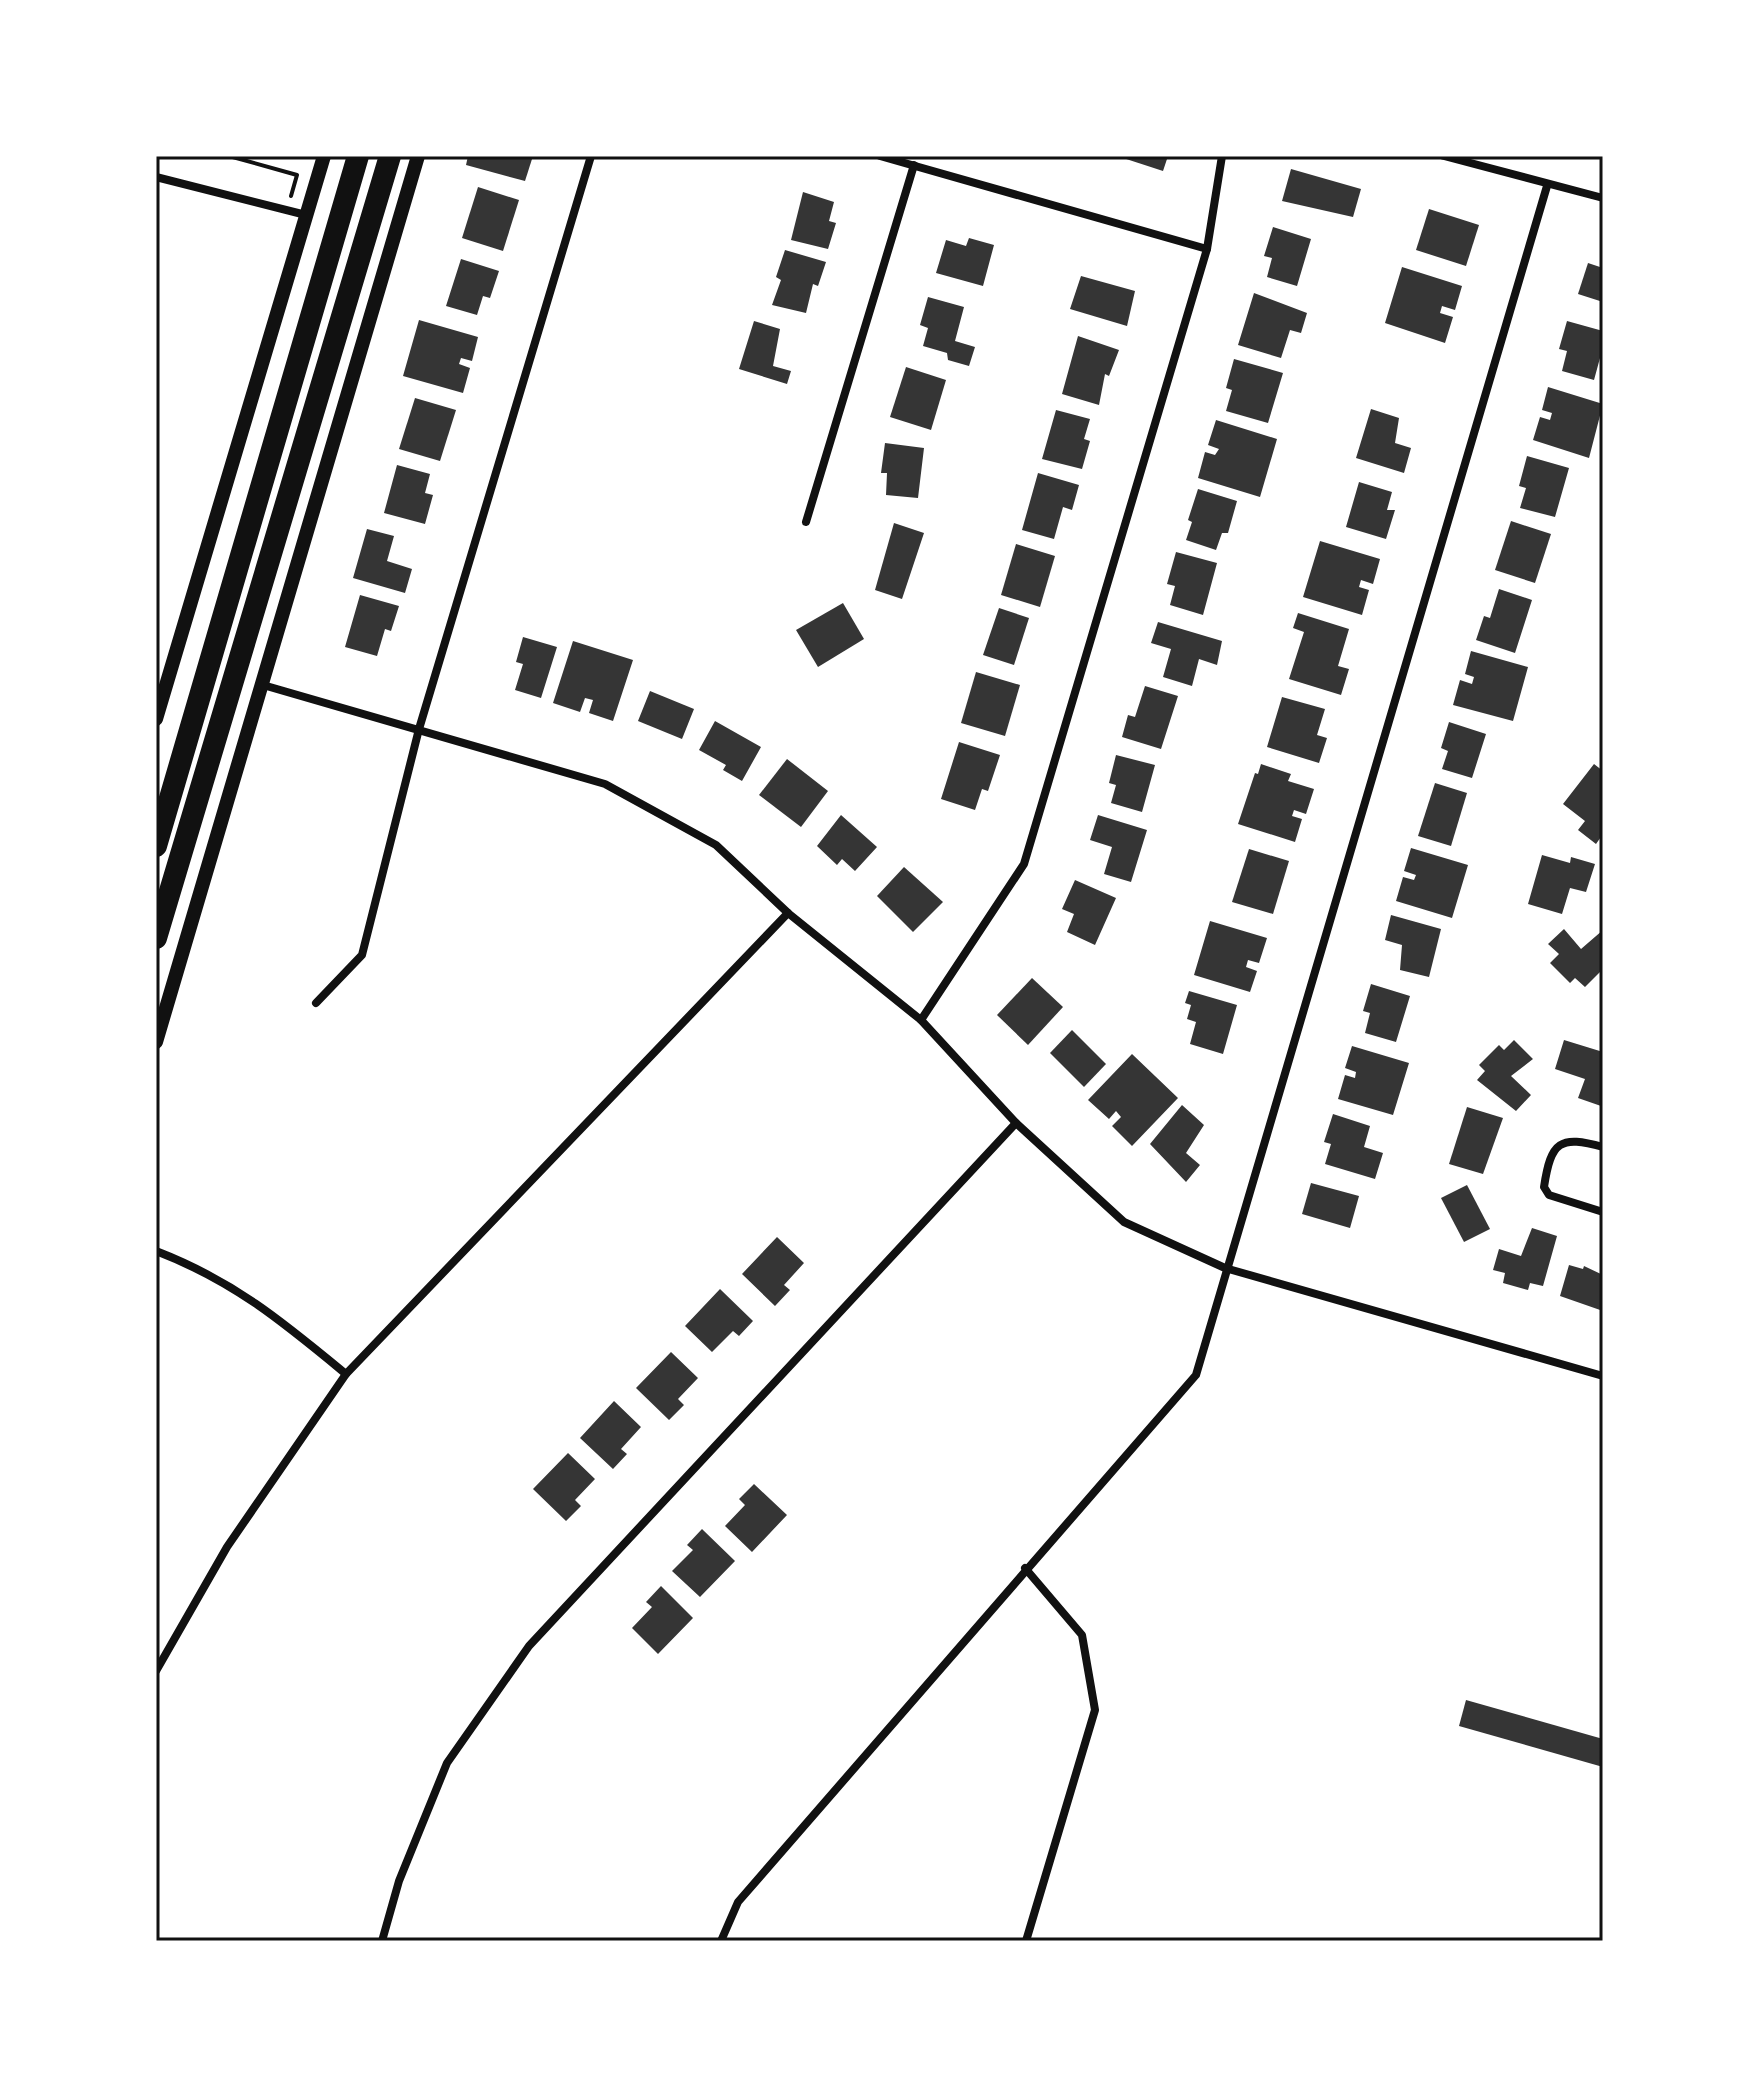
<svg xmlns="http://www.w3.org/2000/svg" width="1759" height="2097" font-family="Literata,serif">
<style>
.building{fill:#353535}
.lines{fill:none;stroke-linecap:round;stroke-linejoin:round}
.path{stroke:#111;stroke-width:4}
.minor{stroke:#111;stroke-width:8}
.tertiary{stroke:#111;stroke-width:14}
.trunk{stroke:#111;stroke-width:22}
.neatline{fill:none;stroke:#111;stroke-width:3}
</style>
<rect width="100%" height="100%" fill="#fff"/>
<g class="building">
<polygon points="468,156 523,156 532,159 525,181 466,165"/>
<polygon points="1117,156 1168,156 1163,171"/>
<polygon points="1291,169 1361,189 1353,217 1282,201"/>
<polygon points="478,187 519,200 503,251 462,238"/>
<polygon points="803,192 834,202 829,221 836,223 828,249 791,240"/>
<polygon points="1429,209 1479,225 1466,266 1416,250"/>
<polygon points="1273,227 1311,239 1297,286 1267,277 1272,258 1264,256"/>
<polygon points="969,238 994,245 983,286 936,273 946,240 966,246"/>
<polygon points="785,250 826,262 818,286 813,284 806,313 772,305 781,280 776,277"/>
<polygon points="461,259 499,271 490,298 483,296 477,315 446,306"/>
<polygon points="1588,263 1603,268 1603,302 1578,294"/>
<polygon points="1402,267 1462,286 1455,310 1442,306 1440,313 1453,317 1445,343 1385,323"/>
<polygon points="1081,276 1135,291 1127,326 1070,309"/>
<polygon points="1254,293 1307,313 1301,333 1290,330 1281,358 1238,345"/>
<polygon points="928,297 964,307 955,341 975,347 969,366 948,360 947,353 923,346 928,328 920,325"/>
<polygon points="419,320 478,337 472,361 461,358 459,364 470,368 463,393 403,376"/>
<polygon points="754,321 780,329 773,366 791,371 787,384 739,369"/>
<polygon points="1567,321 1603,331 1603,347 1594,380 1562,371 1567,351 1559,349"/>
<polygon points="1078,336 1119,350 1109,376 1105,374 1099,405 1062,394"/>
<polygon points="1234,359 1283,373 1268,423 1226,411 1232,390 1226,388"/>
<polygon points="906,367 946,380 931,430 890,417"/>
<polygon points="1548,387 1603,404 1589,458 1533,440 1540,417 1550,420 1552,413 1542,410"/>
<polygon points="415,398 456,410 440,461 399,449"/>
<polygon points="1371,409 1399,418 1395,443 1411,448 1404,473 1356,458"/>
<polygon points="1056,410 1090,419 1084,439 1090,441 1082,469 1042,459"/>
<polygon points="1216,420 1277,439 1260,497 1198,478 1205,452 1215,455 1219,449 1208,445"/>
<polygon points="885,443 924,448 918,498 886,495 887,473 881,473"/>
<polygon points="1527,456 1569,468 1555,517 1520,508 1526,488 1519,486"/>
<polygon points="397,465 430,474 425,493 433,495 425,524 384,513"/>
<polygon points="1038,473 1079,485 1072,510 1063,507 1054,539 1022,530"/>
<polygon points="1359,482 1392,492 1387,510 1395,510 1386,539 1346,527"/>
<polygon points="1198,489 1237,501 1228,533 1222,533 1216,550 1186,540 1192,522 1188,520"/>
<polygon points="1511,521 1551,534 1535,583 1495,570"/>
<polygon points="894,523 924,533 902,599 875,590"/>
<polygon points="367,529 394,536 387,561 412,569 405,593 353,578"/>
<polygon points="1320,541 1380,559 1373,584 1361,580 1359,587 1369,590 1362,615 1303,597"/>
<polygon points="1016,544 1055,556 1040,607 1001,595"/>
<polygon points="1176,552 1217,563 1203,615 1170,605 1175,586 1167,584"/>
<polygon points="1499,589 1532,600 1515,653 1476,640 1484,616 1490,618"/>
<polygon points="360,595 399,606 391,631 385,629 377,656 345,647"/>
<polygon points="843,603 864,639 818,667 796,630"/>
<polygon points="999,608 1029,618 1014,665 983,655"/>
<polygon points="1298,613 1349,629 1338,666 1349,669 1341,695 1289,679 1304,632 1293,628"/>
<polygon points="1158,622 1222,641 1217,665 1199,659 1192,686 1163,677 1171,649 1151,643"/>
<polygon points="523,637 557,647 541,698 515,690 523,664 516,662"/>
<polygon points="573,641 633,660 613,721 589,713 593,700 585,698 580,712 553,703"/>
<polygon points="1471,651 1528,667 1513,721 1453,705 1460,680 1472,684 1474,677 1465,674"/>
<polygon points="976,672 1020,685 1005,736 961,723"/>
<polygon points="1145,686 1178,696 1161,749 1122,737 1128,715 1135,717"/>
<polygon points="650,691 694,709 682,739 638,721"/>
<polygon points="1282,697 1325,709 1317,735 1327,738 1319,763 1267,747"/>
<polygon points="715,721 761,747 742,781 723,770 726,765 699,750"/>
<polygon points="1449,722 1486,734 1472,778 1442,769 1448,751 1441,748"/>
<polygon points="959,742 1000,755 988,791 982,789 975,810 941,799"/>
<polygon points="1116,755 1155,765 1142,812 1111,803 1116,785 1109,783"/>
<polygon points="787,759 828,791 801,827 759,795"/>
<polygon points="1261,764 1291,774 1288,781 1314,789 1306,814 1294,810 1292,816 1302,819 1295,842 1238,824 1255,773 1258,774"/>
<polygon points="1594,764 1603,771 1603,834 1596,844 1578,830 1585,821 1563,804"/>
<polygon points="1435,783 1467,793 1451,846 1418,836"/>
<polygon points="841,815 877,847 855,871 842,859 837,865 817,846"/>
<polygon points="1098,815 1147,830 1131,882 1104,874 1112,847 1090,840"/>
<polygon points="1411,848 1468,865 1452,918 1396,901 1403,877 1414,880 1416,875 1404,871"/>
<polygon points="1249,849 1289,861 1273,914 1232,902"/>
<polygon points="1542,855 1570,863 1571,857 1595,864 1586,892 1570,888 1562,914 1528,904"/>
<polygon points="904,867 943,902 913,932 877,896"/>
<polygon points="1075,880 1116,898 1095,945 1067,932 1074,914 1062,909"/>
<polygon points="1391,915 1441,929 1429,977 1400,970 1402,945 1385,940"/>
<polygon points="1210,921 1267,938 1259,963 1248,960 1246,967 1257,971 1250,992 1194,975"/>
<polygon points="1564,929 1581,949 1603,930 1603,969 1585,987 1575,978 1570,983 1550,963 1559,954 1548,944"/>
<polygon points="1032,978 1063,1007 1028,1045 997,1015"/>
<polygon points="1371,984 1410,996 1396,1042 1365,1033 1370,1013 1363,1011"/>
<polygon points="1189,991 1237,1005 1223,1054 1190,1044 1196,1022 1187,1019 1191,1005 1185,1003"/>
<polygon points="1072,1030 1106,1064 1084,1087 1050,1053"/>
<polygon points="1514,1040 1533,1059 1511,1076 1531,1095 1516,1111 1477,1080 1485,1071 1479,1065 1499,1045 1504,1050"/>
<polygon points="1564,1040 1603,1052 1601,1106 1578,1098 1585,1079 1555,1069"/>
<polygon points="1352,1046 1409,1063 1393,1115 1338,1099 1345,1075 1355,1078 1356,1072 1345,1068"/>
<polygon points="1132,1054 1178,1098 1132,1146 1112,1126 1121,1117 1116,1111 1109,1119 1088,1100"/>
<polygon points="1182,1105 1204,1125 1186,1153 1200,1165 1186,1182 1150,1144"/>
<polygon points="1467,1107 1503,1118 1483,1174 1449,1164"/>
<polygon points="1333,1114 1370,1126 1364,1147 1383,1153 1375,1179 1325,1164 1331,1144 1324,1142"/>
<polygon points="1311,1183 1359,1196 1350,1228 1302,1214"/>
<polygon points="1467,1185 1490,1229 1464,1242 1441,1198"/>
<polygon points="1532,1228 1557,1236 1543,1286 1530,1283 1528,1290 1503,1283 1505,1273 1493,1270 1499,1249 1521,1256"/>
<polygon points="777,1237 804,1263 784,1285 790,1290 775,1306 742,1274"/>
<polygon points="1569,1265 1583,1269 1584,1266 1603,1275 1603,1311 1560,1296"/>
<polygon points="720,1289 753,1321 739,1336 733,1331 712,1352 685,1326"/>
<polygon points="671,1352 698,1378 678,1399 684,1405 669,1420 636,1388"/>
<polygon points="614,1401 641,1427 621,1449 627,1454 613,1469 580,1438"/>
<polygon points="568,1453 595,1479 575,1500 581,1506 566,1521 533,1489"/>
<polygon points="754,1484 787,1515 752,1552 725,1526 745,1505 739,1499"/>
<polygon points="702,1529 735,1561 700,1597 672,1571 693,1550 687,1545"/>
<polygon points="661,1586 693,1618 658,1654 632,1628 652,1607 646,1602"/>
<polygon points="1466,1700 1603,1739 1603,1767 1459,1726"/>
</g>
<g class="lines">
<polyline class="path" points="229,156 297,175 291,196"/>
<g class="minor">
<polyline points="880,156 1207,249"/>
<polyline points="1444,156 1603,198"/>
<polyline points="156,177 306,215"/>
<polyline points="806,522 914,165"/>
<polyline points="263,685 605,784 716,845 788,913 921,1020 1016,1123 1124,1222 1225,1268 1603,1376"/>
<polyline points="316,1003 362,955 419,729 591,156"/>
<polyline points="921,1020 1024,864 1207,249 1222,156"/>
<path d="M1603 1147C1560 1135 1551 1141 1544 1187L1549 1195 1603 1212"/>
<path d="M156 1251C234 1281 283 1322 346 1374"/>
<polyline points="1025,1568 1082,1635 1095,1710 1026,1941"/>
<polyline points="156,1671 227,1547 346,1374 788,913"/>
<polyline points="382,1941 399,1881 447,1763 529,1646 1016,1123"/>
<polyline points="721,1941 738,1902 1196,1375 1547,186"/>
</g>
<g class="tertiary">
<polyline points="156,719 324,156"/>
<polyline points="156,1042 418,156"/>
</g>
<g class="trunk">
<polyline points="156,846 358,156"/>
<polyline points="156,938 390,156"/>
</g>
</g>
<rect width="1759" height="2097" fill="none" stroke="#ffffff" stroke-width="316"/>
<rect x="158" y="158" width="1443" height="1781" class="neatline"/>
</svg>
